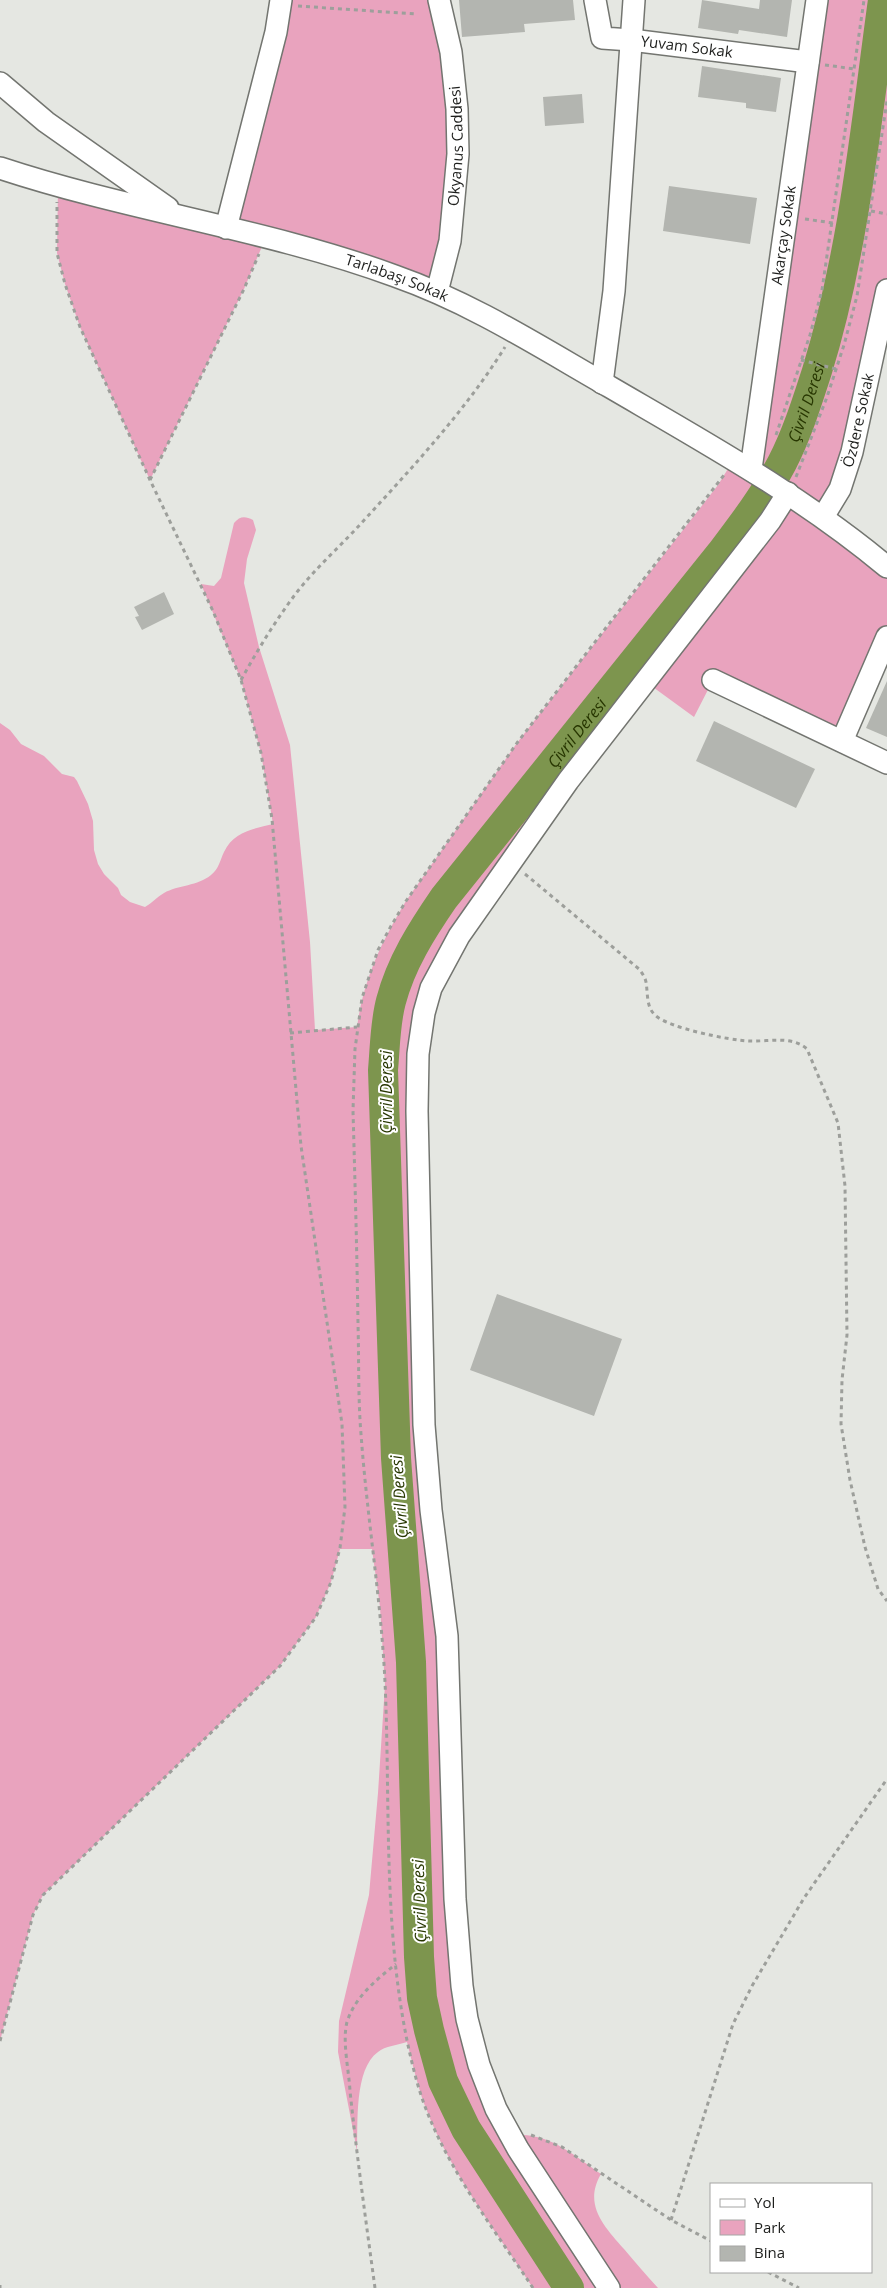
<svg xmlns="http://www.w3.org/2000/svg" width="887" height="2288" font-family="'Open Sans',sans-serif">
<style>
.green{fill:#e9a3be}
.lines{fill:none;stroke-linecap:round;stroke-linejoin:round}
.river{stroke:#7d954e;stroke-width:30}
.building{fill:#b3b5b0}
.minor-casing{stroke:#737570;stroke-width:24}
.path{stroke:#9d9f9b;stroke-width:3;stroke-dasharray:4 4;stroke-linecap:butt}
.minor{stroke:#fff;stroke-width:21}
.labels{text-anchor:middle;stroke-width:4;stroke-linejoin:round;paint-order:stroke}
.street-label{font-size:15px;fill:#1d1e1c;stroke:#fff}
.water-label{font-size:16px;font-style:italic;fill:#273600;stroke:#fff}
</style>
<rect width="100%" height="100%" fill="#e5e7e2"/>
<g class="green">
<polygon points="281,0 439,0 457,109 437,292 266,237 244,289 150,480 80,327 65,284 57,253 58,187 226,227"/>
<path d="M817 0H887V290L823 517 887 567V637L842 741 713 680 694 717 646 682 446 958 417 1073 462 1986 511 2136C546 2130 573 2155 601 2174 583 2205 604 2226 624 2249 635 2262 646 2275 658 2288H533C496 2231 452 2175 427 2111 418 2089 413 2065 407 2042 398 2045 385 2046 378 2052 354 2069 358 2124 357 2151L338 2052 339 2021 369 1895 378 1793 385 1685 380 1607 372 1549H340L331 1582 316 1617 280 1666 43 1895 33 1915 0 2041V723L10 730 21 744 44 756 62 774 74 777 77 781 88 804 93 821 94 850 98 864 104 874 118 888 121 895 130 902 145 907C152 903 157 897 164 893 178 885 198 886 211 875 219 869 220 860 224 852 234 831 254 829 273 824L261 753 241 680 201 584 214 586 221 578 234 523C240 516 245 516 253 520L256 530 247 559 244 583 259 647 290 745 310 942 315 1030 357 1027C364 978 381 943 406 901L517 743 718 485 734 459 750 469Z"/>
</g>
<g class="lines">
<path class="river" id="s1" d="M569 2288 466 2129 443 2081 429 2030 422 1998 419 1957 411 1662 396 1458 383 1070C385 1048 385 1023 391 1001 401 963 422 930 444 898L721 553C743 524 765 495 782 463 797 434 807 402 817 371 854 251 866 124 883 0"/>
</g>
<g class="building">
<polygon points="459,0 573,0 575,20 524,24 525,32 462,37"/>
<polygon points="702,0 759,9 760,0 792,0 787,37 739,30 738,34 698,28"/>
<polygon points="702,66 781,78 776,112 746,108 746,103 698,97"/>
<polygon points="582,94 584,123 545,126 543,97"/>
<polygon points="669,186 757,198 750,244 663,231"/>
<polygon points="164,592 174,614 142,630 135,617 139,616 134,607"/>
<polygon points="887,681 887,737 866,728"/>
<polygon points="714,721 815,769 796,808 696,761"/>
<polygon points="497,1294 622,1339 594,1416 470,1370"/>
</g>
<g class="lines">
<g class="minor-casing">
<g id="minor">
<path id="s2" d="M595 0 602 38 631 40 808 62"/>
<polyline points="0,83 46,122 168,208"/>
<path id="s3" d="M0 168C130 211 267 229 395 276 472 303 540 347 610 387 706 443 802 496 887 567"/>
<polyline points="226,228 276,32 281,0"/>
<path id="s4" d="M437 292 450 241 458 154 457 109 451 52 439 0"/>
<polyline points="602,383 614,291 634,0"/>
<path id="s5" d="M751 469 817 0"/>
<path id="s6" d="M823 517 840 489 852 452 887 290"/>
<polyline points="713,680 887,763"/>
<polyline points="842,741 887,637"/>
<polyline points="609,2288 518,2149 496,2109 479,2065 467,2019 462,1986 455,1899 447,1636 431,1510 424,1425 417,1111 418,1054 424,1013 431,988 459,936 568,781 770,521 788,493"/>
</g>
</g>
<g class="path">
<polyline points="298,6 416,14"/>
<polyline points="825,65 855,69"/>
<polyline points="871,211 887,214"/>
<polyline points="805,219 833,223"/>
<polyline points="801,360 836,369"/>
<polyline points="776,435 810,335 822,290 864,0"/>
<polyline points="796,477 827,397 844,345 857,296 887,101"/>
<polyline points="150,480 244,289 259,254"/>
<path d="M241 680C257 651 274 623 294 596 312 572 335 551 356 529 408 472 464 413 505 347"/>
<path d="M525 874 639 969C642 973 645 977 646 982 648 993 646 1007 655 1015 668 1028 729 1040 748 1041 768 1042 791 1035 807 1049L838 1123 845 1186 847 1335 842 1380 841 1424 850 1480 865 1547 878 1589 887 1601"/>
<polyline points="290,1033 357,1027"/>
<polyline points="0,2041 33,1915 43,1895 280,1666 316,1617 331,1582 340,1548 345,1507 342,1424 301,1146 272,819 261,753 241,680 213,611 150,480 80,327 65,284 57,253 57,202"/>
<polyline points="531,2135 562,2147 671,2220 711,2241"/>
<polyline points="671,2220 733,2024 752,1986 804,1898 887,1779"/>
<polyline points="768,2272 799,2288"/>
<polyline points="0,2285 0,2288"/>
<path d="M375 2288C366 2222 357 2157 350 2091 349 2071 342 2041 347 2022 355 1997 376 1980 396 1964"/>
<path d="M533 2288C490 2223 438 2157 417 2082 381 1952 391 1815 385 1682 381 1599 367 1517 361 1434 358 1398 359 1361 358 1324 357 1253 355 1182 353 1111L355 1049 362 998 378 950 391 926 406 901 517 743 724 475"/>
</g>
<use href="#minor" class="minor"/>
</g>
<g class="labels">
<g class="street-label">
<text dy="5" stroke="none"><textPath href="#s2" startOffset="124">Yuvam Sokak</textPath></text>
<text dy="5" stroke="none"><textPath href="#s4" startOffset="148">Okyanus Caddesi</textPath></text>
<text dy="5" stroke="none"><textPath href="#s5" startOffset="236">Akarçay Sokak</textPath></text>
<text dy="5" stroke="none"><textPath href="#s3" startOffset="412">Tarlabaşı Sokak</textPath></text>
<text dy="5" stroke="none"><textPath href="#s6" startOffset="104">Özdere Sokak</textPath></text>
</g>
<g class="water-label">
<text dy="6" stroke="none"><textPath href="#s1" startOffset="2060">Çivril Deresi</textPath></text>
<text dy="6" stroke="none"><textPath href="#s1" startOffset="1655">Çivril Deresi</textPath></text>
<text transform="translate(386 1092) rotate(-90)" y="6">Çivril Deresi</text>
<text transform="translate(399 1497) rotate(-94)" y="6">Çivril Deresi</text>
<text transform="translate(419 1901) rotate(-92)" y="6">Çivril Deresi</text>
</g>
</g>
<rect x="710" y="2183" width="162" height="90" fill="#ffffff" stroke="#a5a5a4"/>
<rect x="720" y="2199" width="25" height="8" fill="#ffffff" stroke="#a5a5a4"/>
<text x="754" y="2208" font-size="15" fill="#1d1e1c">Yol</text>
<rect x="720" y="2220" width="25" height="15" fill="#e9a3be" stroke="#a5a5a4"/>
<text x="754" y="2233" font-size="15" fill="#1d1e1c">Park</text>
<rect x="720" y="2246" width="25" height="15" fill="#b3b5b0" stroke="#a5a5a4"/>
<text x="754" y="2258" font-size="15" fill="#1d1e1c">Bina</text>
</svg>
